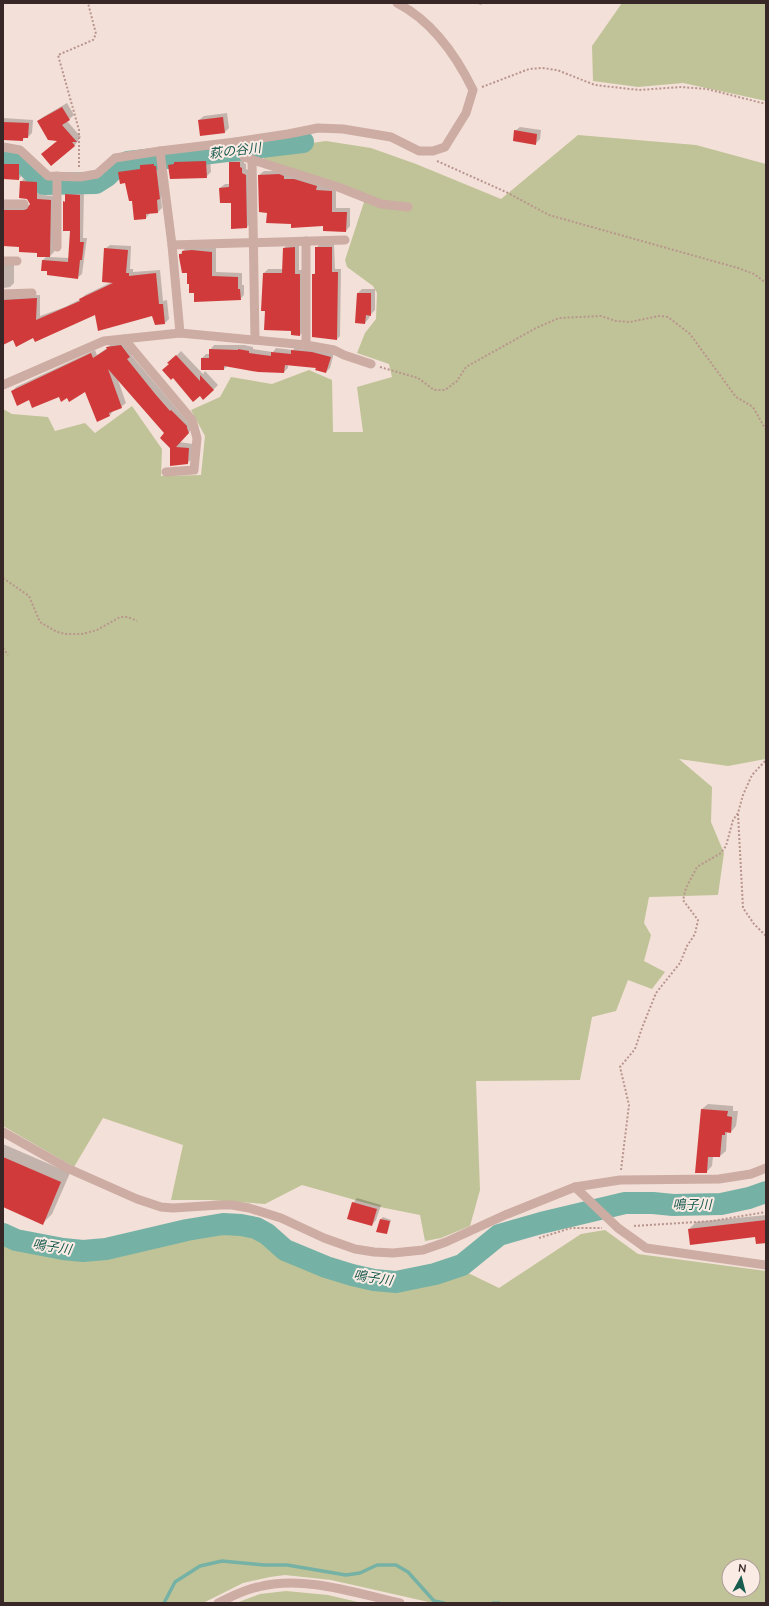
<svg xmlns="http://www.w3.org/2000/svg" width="769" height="1606" font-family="'Nunito Sans','Noto Sans JP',sans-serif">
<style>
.green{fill:#c0c397;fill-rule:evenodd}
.shadow{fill:#0003}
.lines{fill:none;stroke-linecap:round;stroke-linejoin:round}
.stream{stroke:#75b2a5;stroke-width:3.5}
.river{stroke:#75b2a5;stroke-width:22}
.building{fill:#d03a3b}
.path{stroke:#b8958d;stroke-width:2;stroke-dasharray:2 2;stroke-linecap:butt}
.street{stroke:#ccaca3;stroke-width:9}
.labels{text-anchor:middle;stroke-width:4;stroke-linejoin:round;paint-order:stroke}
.water-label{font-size:13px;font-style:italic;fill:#185b4f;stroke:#fbebe5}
</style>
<rect width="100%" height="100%" fill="#f3e0d8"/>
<g class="green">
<polygon points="622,3 766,3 766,101 683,83 638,87 593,81 592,46"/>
<polygon points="578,135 696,145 766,164 766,759 728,766 679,759 712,787 711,822 724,853 718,895 649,897 644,923 651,935 644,961 665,972 652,989 628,980 616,1011 592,1017 580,1080 476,1081 480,1190 470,1226 441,1238 425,1241 420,1215 380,1207 302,1185 265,1204 210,1200 171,1200 183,1145 103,1118 74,1167 3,1126 3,409 12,414 48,417 55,431 85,423 95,433 132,406 162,449 161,476 201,475 205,436 191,410 220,397 231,377 272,384 309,370 332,380 333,432 363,432 357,387 392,377 389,364 357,353 365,333 376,319 377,293 373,286 347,267 345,260 366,196 264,159 262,150 326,141 371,148 416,164 501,199"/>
<path d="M605 1230 638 1254 766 1271V1603H433L331 1580 285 1575 270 1577 243 1583 203 1603H3V1243L13 1248 62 1257 83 1259 107 1257 189 1238 224 1233H240L253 1236 263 1240 281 1257 292 1263 350 1283 373 1288 396 1290 416 1287 466 1272 499 1288 581 1234ZM729 1566H753V1590H729Z"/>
<polygon points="286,1591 328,1595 362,1603 236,1603 260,1594"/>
</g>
<g class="shadow">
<polygon points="475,3 483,3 481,5"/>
<polygon points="67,103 74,115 67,121 81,137 75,145 53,163 59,140 38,121 43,117"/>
<polygon points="227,113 229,128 225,132 199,120 204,116"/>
<polygon points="3,118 33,120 32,133 28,137 25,137 22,140 3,139"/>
<polygon points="520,127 541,130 540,139 535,144 515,131"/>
<polygon points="3,154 10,154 10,160 23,160 23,174 19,179 3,178"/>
<polygon points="210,157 211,172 206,177 169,165 173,161 179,158"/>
<polygon points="235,158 244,158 244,163 246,164 246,169 250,171 251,223 247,227 232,202 220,188 225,184 230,184 230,162"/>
<polygon points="158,160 164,194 161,197 162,208 158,212 150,213 146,218 132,200 126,182 119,172 124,168 141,166 145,161"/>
<polygon points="264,171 284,171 320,182 320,186 336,188 336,208 350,208 350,226 346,231 324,225 292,223 268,212 259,175"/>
<polygon points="25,177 41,178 41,195 55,196 54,252 49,257 69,258 72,230 64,202 66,200 66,194 70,190 84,191 83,238 87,238 82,274 77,278 48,271 43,260 47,256 38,252 20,246 3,245 3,206 30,205 30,201 21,182"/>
<polygon points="288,244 299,244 299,270 304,270 304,331 300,335 266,310 264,273 268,269 283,269 284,248"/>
<polygon points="334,244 335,269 341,269 340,336 337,339 313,336 313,275 316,272 316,248 319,245"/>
<polygon points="110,245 131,246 130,269 133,269 133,272 160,270 163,301 167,300 169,319 165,323 153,315 95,314 34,337 3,340 3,293 8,296 40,295 40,316 65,307 81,299 85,295 112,282 105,249"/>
<polygon points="187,247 216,248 216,272 242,273 242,285 244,285 244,295 240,299 195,292 180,254"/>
<polygon points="3,265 14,265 14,283 10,287 3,288"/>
<polygon points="362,289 375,289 375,310 370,315 369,318 365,323 356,322 358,293"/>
<polygon points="126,341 134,352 131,355 193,428 179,442 193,444 192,459 187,463 171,448 166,433 117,377 126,403 121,407 114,410 110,415 86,391 68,397 59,396 30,399 12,392 16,387 95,350 97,355 107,348 112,343"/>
<polygon points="214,345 244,345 253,347 253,349 273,352 276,348 293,350 297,346 334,353 330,368 326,372 317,367 288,364 288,368 284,372 227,366 224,369 202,358 206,354 210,354 210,350"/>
<polygon points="181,351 203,374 205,371 218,385 213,390 169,363"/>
<polygon points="708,1104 733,1106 733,1111 738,1111 736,1126 731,1132 727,1132 726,1151 720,1156 713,1156 712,1166 706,1172 702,1109"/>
<polygon points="3,1144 70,1173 52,1214 43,1223 3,1206"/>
<polygon points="357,1198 381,1205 376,1220 372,1225 353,1203"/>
<polygon points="766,1215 766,1242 756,1236 689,1229 696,1222"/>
<polygon points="383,1217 391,1220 388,1231 386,1233 381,1219"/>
</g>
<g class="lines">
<g class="stream">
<polyline points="164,1603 175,1582 200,1566 222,1561 264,1565 287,1565 346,1575 360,1573 377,1565 396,1565 408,1572 434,1601 444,1603"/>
<polyline points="493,1603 499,1603"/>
</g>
<g class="river">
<path d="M3 154C21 156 32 172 44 184L96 183 107 176 116 167 128 162 155 159"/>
<polyline points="168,158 303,142"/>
<polyline points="3,1234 16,1240 63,1249 83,1251 106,1249 187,1230 223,1224 241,1225 256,1228 267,1234 285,1250 326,1267 352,1275 374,1280 396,1282 435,1274 462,1265 499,1235 541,1223 625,1203 653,1203 673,1205 721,1204 749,1198 766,1192"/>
</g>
</g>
<g class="building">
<polygon points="62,107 70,120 62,125 77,142 72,142 75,146 51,166 41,154 57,141 48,140 37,121"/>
<polygon points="223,117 225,133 200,136 198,120"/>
<polygon points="3,122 29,123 28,138 23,138 23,141 3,140"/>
<polygon points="514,130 537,134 536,145 513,141"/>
<polygon points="206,161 207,178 170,179 168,165 174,164 174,162"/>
<polygon points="229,162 240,162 240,167 242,168 242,173 246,175 247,228 231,229 231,203 220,203 219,188 229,187"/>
<polygon points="3,164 19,164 19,180 3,179"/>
<polygon points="154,164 154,166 156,166 160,199 157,200 158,213 146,214 146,219 134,220 132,201 129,201 125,183 120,184 118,172 140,169 140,165"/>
<polygon points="279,174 284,176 284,179 294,179 317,186 316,190 332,191 332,212 347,212 346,232 323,231 323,226 291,228 291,224 266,223 267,213 259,212 258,175"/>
<polygon points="20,181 37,182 37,199 51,200 50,257 37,257 37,253 19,252 19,247 3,246 3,210 24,210 27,209 30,204 27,199 19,198"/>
<polygon points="65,194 80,195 80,242 84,242 82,260 80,260 78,279 47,275 47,271 41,271 42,260 68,262 70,231 63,231 63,201 65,202"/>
<polygon points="295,247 295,274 300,274 300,336 291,335 291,331 264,330 265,311 261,311 263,273 282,273 283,248"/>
<polygon points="315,247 332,247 332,272 338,272 337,340 312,337 312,274 315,274"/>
<polygon points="104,248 128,250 126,273 129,273 129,276 156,273 159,304 163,304 165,324 155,325 152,316 98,331 95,315 35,342 33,338 16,347 13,340 3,345 3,300 37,298 36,320 80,301 79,299 113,283 102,282"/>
<polygon points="192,250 212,252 212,276 238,277 238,289 240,289 241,300 194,302 194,293 189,293 189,284 187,284 187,273 182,273 179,257 179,254 182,254 182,251"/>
<polygon points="357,293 371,293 371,316 366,315 365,324 355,323"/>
<polygon points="121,345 130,357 127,359 156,395 170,411 171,410 187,426 187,428 189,433 176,447 189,448 188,464 170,466 170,448 160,438 164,433 108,369 122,408 109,413 110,416 97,422 85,392 69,402 67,398 61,402 59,397 32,408 29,400 17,406 11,391 91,353 93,358 107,349 106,347"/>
<polygon points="209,349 238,350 238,349 249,351 249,353 271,356 271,352 291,354 291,350 312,352 331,357 326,373 315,370 316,368 285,365 284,373 258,372 224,366 224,370 201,370 201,358 209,358"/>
<polygon points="176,355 200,381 200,375 214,390 203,400 200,396 193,402 173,378 171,380 162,370 169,364 167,363"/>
<polygon points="701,1109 728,1111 727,1116 732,1117 731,1133 725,1132 725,1135 722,1135 720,1157 708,1157 707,1173 695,1173"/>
<polygon points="3,1157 61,1182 43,1225 3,1207"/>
<polygon points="352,1202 377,1209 372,1226 347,1219"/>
<polygon points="380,1219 390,1221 387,1234 376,1232"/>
<polygon points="766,1220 766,1243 756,1244 755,1237 690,1245 688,1229"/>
</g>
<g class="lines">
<g class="path">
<polyline points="482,87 529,69 542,68 557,70 595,85 639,90 681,87 707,89 766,104"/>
<polyline points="437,161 506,192 549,215 738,268 754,274 766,283"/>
<polyline points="79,167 79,130 58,55 93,40 96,34 88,3"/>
<polyline points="380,367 418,378 434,390 445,390 457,381 466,367 536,328 559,318 601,316 616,321 630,322 659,316 668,317 690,334 736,397 753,407 766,430"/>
<polyline points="3,578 29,596 40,622 57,632 66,634 82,634 97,630 120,617 128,617 137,621"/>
<polyline points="3,648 8,655"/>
<polyline points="738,814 743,908 754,924 766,936"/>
<polyline points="621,1170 629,1105 620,1067 635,1049 642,1028 656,993 680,963 687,946 695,934 698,920 683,900 686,888 697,867 721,853 726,846 733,820 738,813 743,795 752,775 766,760"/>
<polyline points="634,1226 712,1221 766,1212"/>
<polyline points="539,1238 571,1228 602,1228"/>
</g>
<g class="street">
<polyline points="235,142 244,157 338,187 381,204 408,207"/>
<path d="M3 147 20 150 48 176 80 177 97 174 115 158 160 151 235 142 288 134 318 128 343 129 391 137 419 151H433L445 147 466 113 473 90C456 55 432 21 397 3"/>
<polyline points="160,151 172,245 180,333"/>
<polyline points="252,160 255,340"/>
<polyline points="3,204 24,204"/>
<polyline points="172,245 345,240"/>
<polyline points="57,247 57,176"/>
<polyline points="3,261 17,261"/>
<polyline points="3,294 32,293"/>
<polyline points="124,339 192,420 197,438 194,470 166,472"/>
<polyline points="306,345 306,241"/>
<polyline points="3,385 104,341 180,333 306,345 334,350 344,355 371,364"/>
<polyline points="3,1132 67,1168 137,1199 161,1207 173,1208 220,1205 232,1205 249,1208 281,1218 324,1238 355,1249 374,1252 393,1253 423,1250 446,1242 505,1215 575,1187 620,1180 719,1179 751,1174 766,1168"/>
<polyline points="575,1187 618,1228 646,1248 766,1265"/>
<path d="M218 1603C231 1597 243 1590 258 1587 304 1575 355 1593 400 1603"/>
</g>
</g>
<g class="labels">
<g class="water-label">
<text transform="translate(235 150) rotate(-7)" y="5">萩の谷川</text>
<text x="692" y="1209">鳴子川</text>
<text transform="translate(52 1246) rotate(9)" y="5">鳴子川</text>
<text transform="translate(373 1277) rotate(9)" y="5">鳴子川</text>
</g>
</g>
<rect width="769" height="1606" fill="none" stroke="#372726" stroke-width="8"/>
<g transform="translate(741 1578) rotate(7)"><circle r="19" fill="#fbebe5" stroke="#ad9d99"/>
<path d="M0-3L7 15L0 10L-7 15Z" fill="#185b4f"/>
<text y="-6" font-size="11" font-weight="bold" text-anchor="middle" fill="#372726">N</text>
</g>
</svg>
